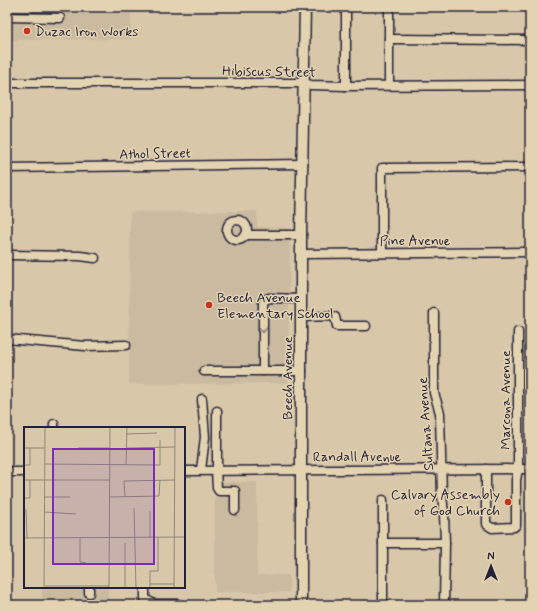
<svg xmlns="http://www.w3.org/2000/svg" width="537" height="612" font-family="Mynerve,sans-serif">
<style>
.built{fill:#c9baa0}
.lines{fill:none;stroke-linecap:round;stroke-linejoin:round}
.minor-casing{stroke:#22223b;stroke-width:11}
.major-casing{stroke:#22223b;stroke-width:13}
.minor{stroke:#e4d3b0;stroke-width:8}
.major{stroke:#e4d3b0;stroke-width:10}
.oneway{stroke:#837a76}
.poi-dot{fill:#c8321e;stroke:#e4d3b0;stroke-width:1.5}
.labels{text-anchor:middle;stroke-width:3;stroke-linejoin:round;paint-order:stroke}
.poi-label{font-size:14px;fill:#22223b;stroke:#e4d3b0;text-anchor:start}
.street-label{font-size:14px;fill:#22223b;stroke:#e4d3b0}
.inset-road{fill:none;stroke:#8f867d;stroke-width:1}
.view{fill:#7b2cbf;fill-opacity:0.15;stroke:#7b2cbf;stroke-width:2}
.inset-edge{fill:none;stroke:#22223b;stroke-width:2}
</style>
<rect width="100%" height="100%" fill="#d8c8a9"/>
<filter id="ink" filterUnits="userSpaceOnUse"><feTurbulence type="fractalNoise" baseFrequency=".025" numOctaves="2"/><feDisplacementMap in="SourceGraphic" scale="8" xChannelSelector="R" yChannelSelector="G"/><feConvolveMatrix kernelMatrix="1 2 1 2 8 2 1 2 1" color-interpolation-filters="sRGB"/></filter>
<g filter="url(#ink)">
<g class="built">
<polygon points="7,13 131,13 131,39 7,40"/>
<polygon points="257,211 257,227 290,228 288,383 129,384 130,212"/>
<polygon points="215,482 257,482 257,575 289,575 289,592 215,592"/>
<rect x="42" y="587" width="66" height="18"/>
</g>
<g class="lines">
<g class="minor-casing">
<g id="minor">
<polyline points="7,17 60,18"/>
<polyline points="389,39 530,40"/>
<polyline points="7,83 303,83 311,85 346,86 530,85"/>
<polyline points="389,85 389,7"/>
<polyline points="346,86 346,7"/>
<polyline points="7,168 303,164"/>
<circle cx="237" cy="230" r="10"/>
<polyline points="246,235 301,235"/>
<polyline points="382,253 382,168 530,167"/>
<polyline points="301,254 530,252"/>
<polyline points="7,255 80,256 95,258"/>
<polyline points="301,299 269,298 265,300 263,303 263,371 302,371"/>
<polyline points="434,313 434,393 440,413 442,496 444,513 445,543 444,605"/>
<polyline points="301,317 332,316 335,317 337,326 366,326"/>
<polyline points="7,339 85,346 126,345"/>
<polyline points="204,371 263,371"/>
<polyline points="54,424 54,428"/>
<polyline points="486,469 486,524 492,528 514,527 516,525 516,480 518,469 518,332"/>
<polyline points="201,470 205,437 202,399"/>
<polyline points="216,470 217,488 219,491 235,491 235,510"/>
<polyline points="217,470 217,411"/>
<polyline points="184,471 530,469"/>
<polyline points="7,472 25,472"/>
<polyline points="383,543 445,543"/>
<polyline points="89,587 89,593"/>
<polyline points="145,587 145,599 154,604 178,604"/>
<polyline points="383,605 383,500"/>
</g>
</g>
<g class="major-casing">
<polyline id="major" points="301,605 301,235 305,7"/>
</g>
<use href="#minor" class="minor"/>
<use href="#major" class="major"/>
</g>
<defs><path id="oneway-chevron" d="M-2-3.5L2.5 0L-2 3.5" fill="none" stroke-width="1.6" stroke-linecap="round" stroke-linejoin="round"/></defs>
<use class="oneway" href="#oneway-chevron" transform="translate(263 330) rotate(90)"/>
</g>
<g class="poi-dot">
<circle cx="27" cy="31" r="4"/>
<circle cx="209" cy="305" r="4"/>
<circle cx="508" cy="502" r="4"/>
</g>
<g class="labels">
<g class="poi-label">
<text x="35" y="36">Duzac Iron Works</text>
<text x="217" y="302">Beech Avenue<tspan x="217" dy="16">Elementary School</tspan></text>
<text x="500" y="499" text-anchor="end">Calvary Assembly<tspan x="500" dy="16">of God Church</tspan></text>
</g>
<g class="street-label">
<text transform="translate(269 71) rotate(1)" y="5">Hibiscus Street</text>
<text transform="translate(155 153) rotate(-1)" y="5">Athol Street</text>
<text x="415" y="245">Pine Avenue</text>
<text transform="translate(287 378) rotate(-90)" y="5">Beech Avenue</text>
<text transform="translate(505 400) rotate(-90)" y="5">Marcona Avenue</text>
<text transform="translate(425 424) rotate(-94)" y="5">Sultana Avenue</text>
<text x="357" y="461">Randall Avenue</text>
</g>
</g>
<g transform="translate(24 427)">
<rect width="161" height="161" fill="#d8c8a9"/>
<path class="inset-road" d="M102 7 133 6M0 21H21M54 21H86M102 21 151 20M21 37 136 38V13M0 38H6V21M102 38 103 0M0 53H86M21 70H46M85 70 135 69 136 53M101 70 100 54 151 53M0 71H6V53M110 81 112 161M2 82 3 111M20 85 52 87M126 110V84M0 111 161 110M56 111V135L62 136M126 157H150M21 159H85M20 161 21 0M85 161 86 0M101 161V116M126 161V144H134V110M150 161 151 0"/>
<path class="view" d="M29 22H130V137H29Z"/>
<rect width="161" height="161" class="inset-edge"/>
</g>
<rect width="537" height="612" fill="none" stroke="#e4d3b0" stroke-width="24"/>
<rect x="12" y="12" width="513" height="588" fill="none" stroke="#22223b" stroke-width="1.5" filter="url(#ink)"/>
<g transform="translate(491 566)" stroke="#e4d3b0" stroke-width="3" paint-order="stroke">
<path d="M0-3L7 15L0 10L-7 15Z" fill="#22223b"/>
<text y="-6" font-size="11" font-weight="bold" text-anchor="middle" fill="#22223b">N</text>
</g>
</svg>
